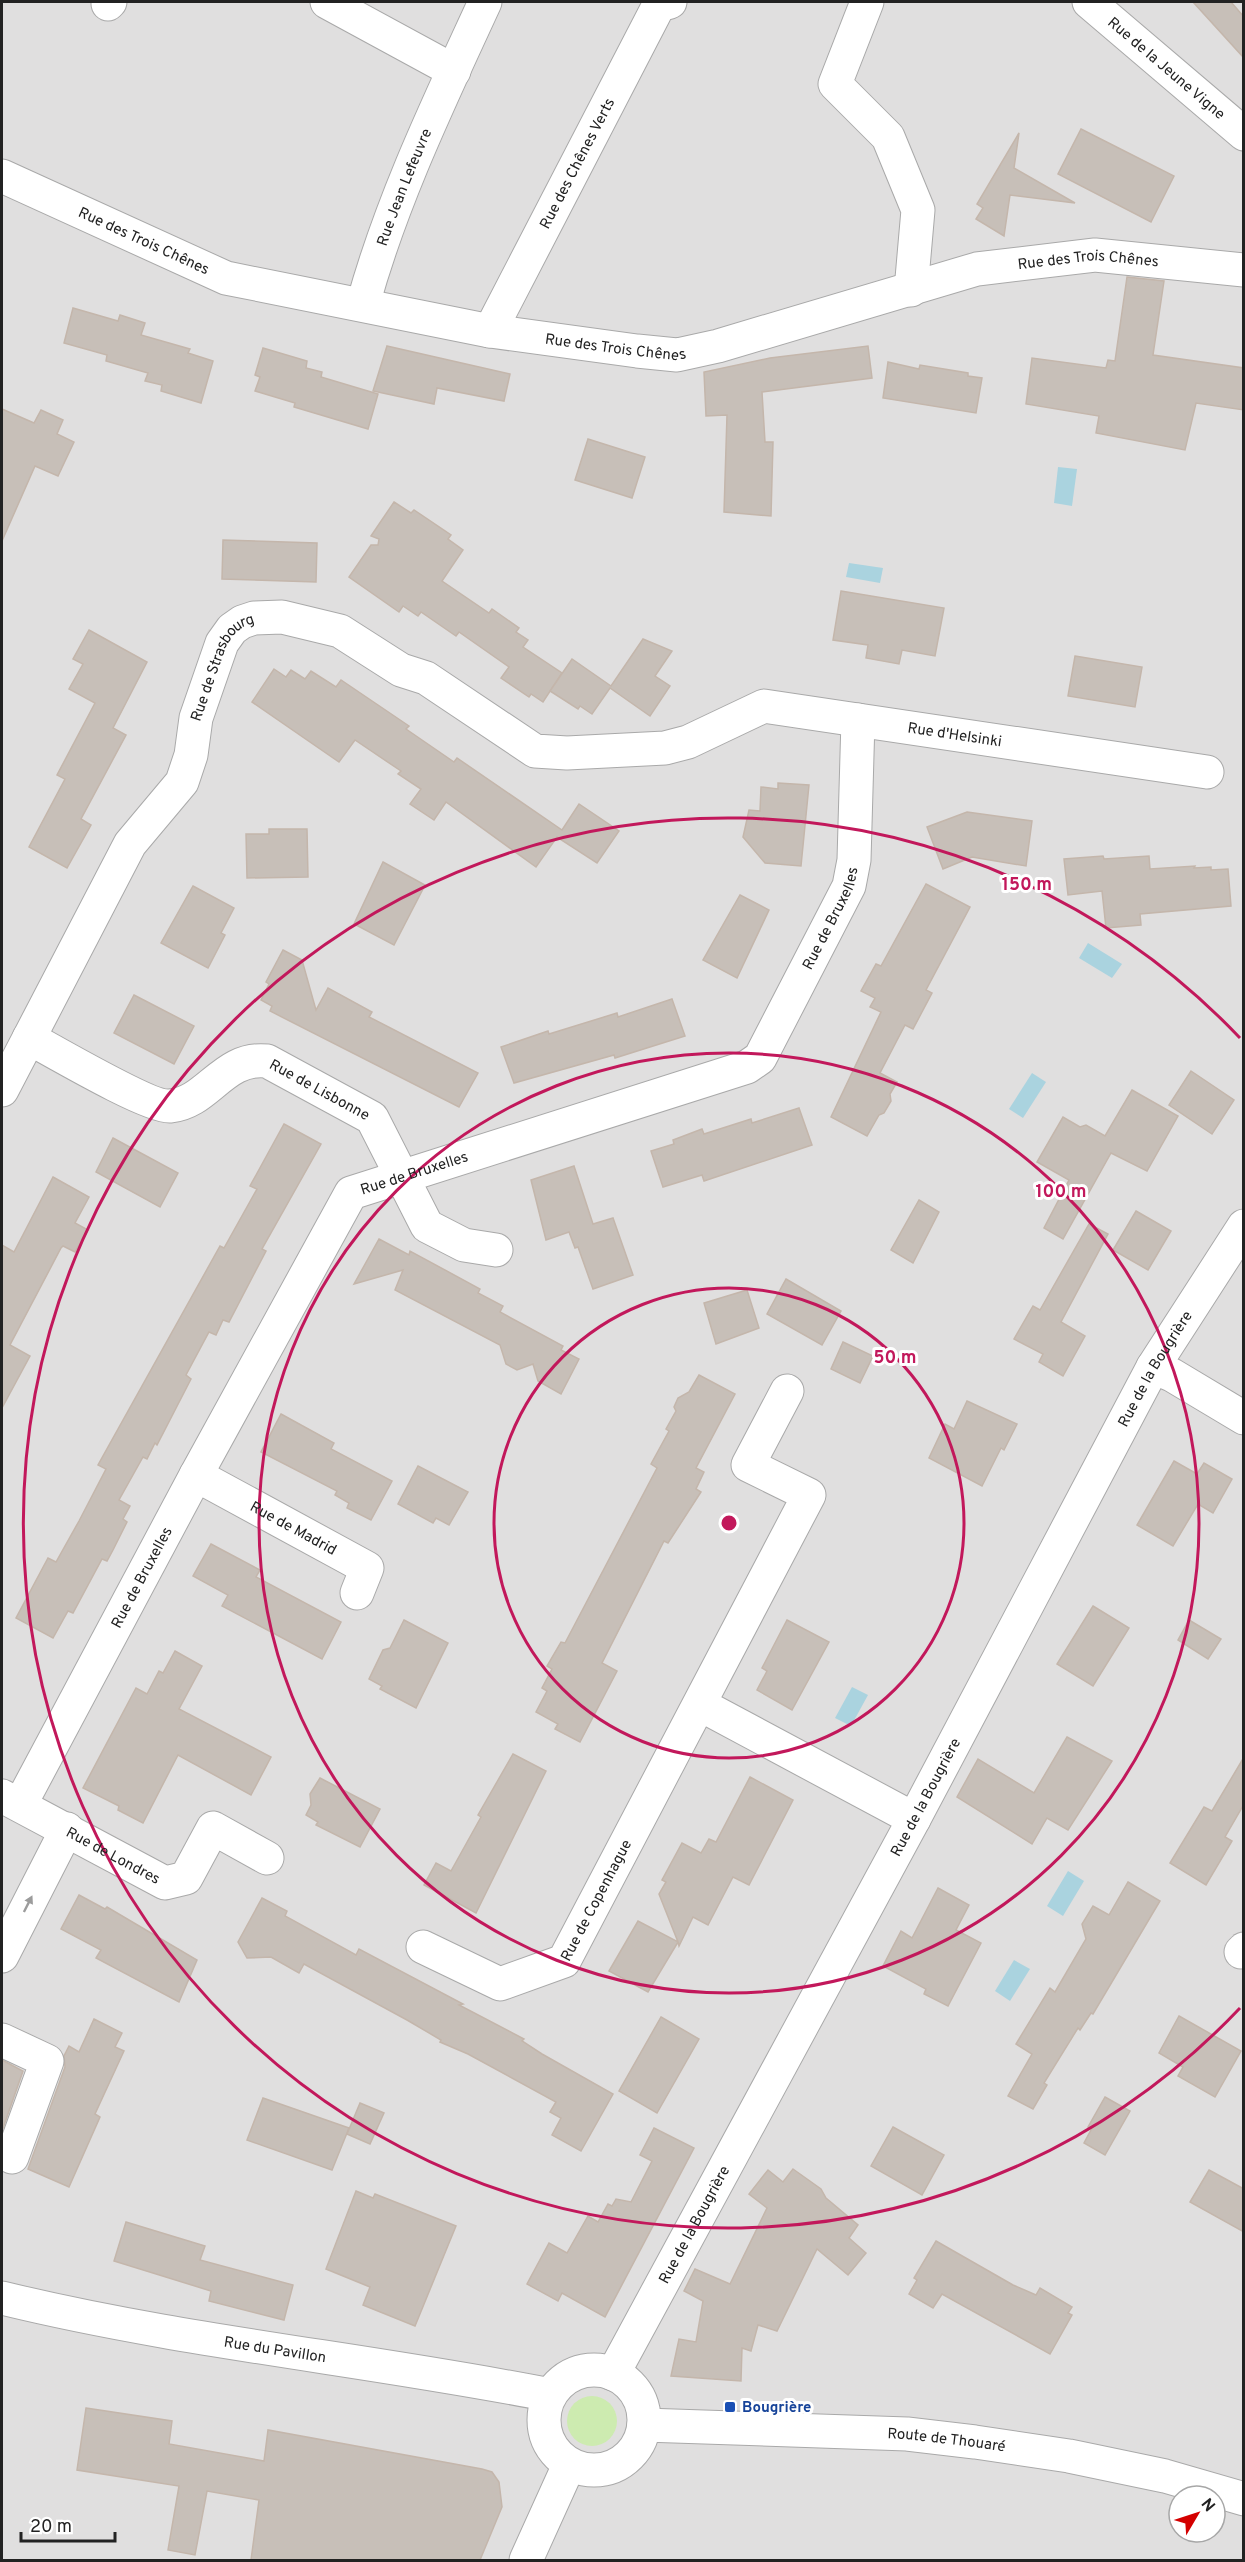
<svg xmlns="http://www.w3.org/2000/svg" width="1245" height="2562" font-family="Overpass,sans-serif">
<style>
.residential{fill:#e0dfdf;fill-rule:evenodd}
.grass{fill:#cdebb0}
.water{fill:#aad3df}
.building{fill:#c7bfb8;stroke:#c4b6ab;stroke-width:1.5}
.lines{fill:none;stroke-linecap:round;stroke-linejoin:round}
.minor-casing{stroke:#a9a9a9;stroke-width:35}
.tertiary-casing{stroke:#a9a9a9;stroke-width:35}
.minor{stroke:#fff;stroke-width:33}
.tertiary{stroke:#fff;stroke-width:33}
.oneway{fill:#9c9c9c}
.ring{fill:none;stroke:#c2185b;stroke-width:3}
.transit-dot{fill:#1a4fb4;stroke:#fff;stroke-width:2}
.labels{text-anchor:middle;stroke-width:6;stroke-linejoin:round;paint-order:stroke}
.street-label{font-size:15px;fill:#222;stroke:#fff}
.transit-label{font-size:15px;font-weight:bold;fill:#164399;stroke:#fff;text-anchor:start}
.centre{fill:#c2185b;stroke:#fff;stroke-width:3}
.ring-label{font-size:18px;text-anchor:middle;font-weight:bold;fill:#c2185b;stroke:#fff;stroke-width:6;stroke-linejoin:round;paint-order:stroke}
</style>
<rect width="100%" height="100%" fill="#f2efe9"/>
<path class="residential" d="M2 2H1243V2560H2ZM1179 2496H1215V2532H1179Z"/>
<circle class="grass" cx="592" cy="2421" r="25"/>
<g class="water">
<polygon points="1058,467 1077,469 1072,506 1054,503"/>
<polygon points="849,563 883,568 880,583 846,577"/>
<polygon points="1088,943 1122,964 1112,978 1079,958"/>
<polygon points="1032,1073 1046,1082 1023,1118 1009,1109"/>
<polygon points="852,1687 868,1695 851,1726 835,1718"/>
<polygon points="1068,1871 1084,1881 1063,1916 1047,1906"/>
<polygon points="1014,1960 1030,1969 1010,2001 995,1991"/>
</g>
<g class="building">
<polygon points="1193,2 1231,2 1244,17 1244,58"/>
<polygon points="1081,129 1174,176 1151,222 1058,174"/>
<polygon points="1019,133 1014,168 1075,203 1010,195 1004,236 976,219 983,208 977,204"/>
<polygon points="1127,277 1164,281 1153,355 1244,368 1244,410 1196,403 1185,450 1096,433 1099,416 1026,404 1032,358 1106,368 1108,360 1115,361"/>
<polygon points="73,308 118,321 120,315 145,323 141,335 190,349 188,353 213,361 201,403 161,391 162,385 145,381 148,373 106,361 107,355 64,343"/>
<polygon points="387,346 510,374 504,401 437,388 434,404 373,391"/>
<polygon points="868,346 872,378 762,392 765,442 773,442 771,516 724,512 727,415 706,416 704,372 770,358"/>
<polygon points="263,348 307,361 306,368 322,372 321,377 378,394 368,429 294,407 295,403 255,391 260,377 255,375"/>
<polygon points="888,362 919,369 920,365 968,373 968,376 982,378 976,413 883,398"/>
<polygon points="2,409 34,423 41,410 63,420 57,434 74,442 58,476 35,466 2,541"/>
<polygon points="588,439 645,457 632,498 575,480"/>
<polygon points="394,502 411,513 414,510 451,535 448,539 463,550 442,581 489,613 492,609 519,628 516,632 528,640 523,647 562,673 543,702 531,694 529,697 501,678 509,667 459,632 456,636 421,612 418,616 403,606 399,612 349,577 371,545 378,545 379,539 371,536"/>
<polygon points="223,540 317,543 316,582 222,579"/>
<polygon points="841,591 944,608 935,656 902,650 899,664 866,658 868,645 833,640"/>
<polygon points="89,630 147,662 113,728 126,735 81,819 91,825 67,868 29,847 65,779 57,775 95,703 69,689 83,664 73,659"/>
<polygon points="643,639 672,651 655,676 670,686 650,716 610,688 592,714 580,706 578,709 550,691 572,659 611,686"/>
<polygon points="1075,656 1142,667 1135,707 1068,696"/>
<polygon points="274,669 286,677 291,670 305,679 311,671 336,687 341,680 409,726 406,729 454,762 457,758 562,830 579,804 619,831 597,863 557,837 536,867 446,802 434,820 410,804 421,789 398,774 401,771 355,740 339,762 252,702"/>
<polygon points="778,783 809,785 801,866 765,863 743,837 749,810 760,811 761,787 778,789"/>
<polygon points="967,812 1032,821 1026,866 972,857 943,869 927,827"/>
<polygon points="269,829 307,829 308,877 247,878 246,834 269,834"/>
<polygon points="1103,856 1104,859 1149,856 1150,869 1195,866 1194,868 1211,867 1211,870 1228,869 1231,906 1140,914 1141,925 1106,928 1102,891 1068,895 1064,859"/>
<polygon points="383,862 425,885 394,945 354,924"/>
<polygon points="926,884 970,907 926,990 932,993 913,1029 905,1025 880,1073 897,1082 890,1094 891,1101 884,1113 879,1115 867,1136 831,1117 881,1012 870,1007 875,998 861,991 876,964 881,966"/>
<polygon points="193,886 234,908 221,933 225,935 208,968 161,943"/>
<polygon points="740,895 769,910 737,978 703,960"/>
<polygon points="283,950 302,960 316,1010 328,988 372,1012 369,1017 478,1073 459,1107 270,1011 272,1006 261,1000 269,984 266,982"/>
<polygon points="134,995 194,1026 174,1064 114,1033"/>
<polygon points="672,999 685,1036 615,1058 614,1055 514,1083 501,1047 548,1031 549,1034 617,1013 618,1017"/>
<polygon points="1191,1071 1234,1100 1212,1134 1169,1105"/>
<polygon points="1132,1090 1178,1116 1147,1171 1111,1153 1063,1239 1044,1228 1069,1180 1037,1162 1063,1117 1080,1127 1086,1125 1105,1136"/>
<polygon points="799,1108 812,1145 704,1181 702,1175 663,1187 651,1151 674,1144 673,1140 702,1129 704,1134 751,1119 752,1123"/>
<polygon points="284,1124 321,1144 262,1249 266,1251 229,1322 223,1320 216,1335 209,1332 186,1375 191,1379 157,1445 155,1443 147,1459 143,1457 119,1500 130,1506 123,1519 127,1522 113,1550 107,1561 102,1559 73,1613 68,1611 53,1638 16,1618 48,1558 56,1562 79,1521 106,1469 98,1465 220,1246 224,1248 257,1189 250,1186"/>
<polygon points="113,1138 178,1173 160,1207 96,1172"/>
<polygon points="574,1166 593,1224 613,1218 633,1275 593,1289 578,1247 575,1248 569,1232 546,1240 531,1180"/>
<polygon points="53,1177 89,1197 75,1223 88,1230 75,1252 63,1246 61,1248 10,1345 30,1356 2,1408 2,1245 14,1252"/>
<polygon points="919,1200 939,1212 913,1263 891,1250"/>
<polygon points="1136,1211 1171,1231 1148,1270 1113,1250"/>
<polygon points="1089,1224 1108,1234 1061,1322 1085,1336 1063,1376 1039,1362 1043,1354 1014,1339 1033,1306 1040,1310"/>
<polygon points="379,1239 409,1255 410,1251 480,1289 478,1293 503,1306 500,1312 563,1346 561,1350 579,1359 561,1394 538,1381 533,1364 517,1370 506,1364 500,1345 395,1290 403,1270 354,1284"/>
<polygon points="786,1279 841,1311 822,1345 767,1314"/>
<polygon points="747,1290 759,1328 716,1344 704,1303"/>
<polygon points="843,1342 873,1356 860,1383 831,1369"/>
<polygon points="699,1375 735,1394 696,1468 704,1472 696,1489 701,1492 668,1543 664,1541 602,1663 617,1671 580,1742 555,1729 558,1724 536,1712 547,1691 542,1688 552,1669 547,1666 561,1642 565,1643 657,1468 651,1464 669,1431 666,1429 676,1411 674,1407 678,1398 689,1392"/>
<polygon points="967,1401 1017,1424 1004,1450 1001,1448 982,1486 929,1458 945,1424 954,1429"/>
<polygon points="281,1414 334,1443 331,1449 392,1481 371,1520 347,1508 349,1503 335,1495 337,1491 261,1452"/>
<polygon points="1174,1461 1197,1474 1204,1463 1232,1479 1213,1513 1198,1504 1173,1546 1137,1525"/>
<polygon points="418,1466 468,1492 449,1525 436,1518 433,1523 398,1504"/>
<polygon points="211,1544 260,1570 256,1577 341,1622 322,1659 222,1606 228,1595 193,1576"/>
<polygon points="1093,1606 1129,1628 1093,1686 1057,1664"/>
<polygon points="404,1620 448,1643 416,1708 380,1689 382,1686 369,1679 383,1650 390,1648"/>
<polygon points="787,1620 829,1642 792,1710 757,1690 767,1671 762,1668"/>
<polygon points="1189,1620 1221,1639 1208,1659 1178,1640"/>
<polygon points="175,1651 202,1666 179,1709 271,1757 251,1795 178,1755 143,1823 118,1810 119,1806 83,1788 136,1688 147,1694 159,1671 163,1673"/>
<polygon points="1067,1737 1112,1761 1068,1830 1047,1818 1032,1844 957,1797 978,1759 1034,1793"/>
<polygon points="513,1754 546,1771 476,1913 424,1885 436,1863 451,1871 481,1817 478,1815"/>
<polygon points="1244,1757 1244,1804 1225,1837 1232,1841 1206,1885 1170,1863 1204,1807 1212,1811"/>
<polygon points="750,1777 793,1800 749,1885 733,1877 708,1925 693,1917 679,1946 678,1942 648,1992 609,1971 638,1921 678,1942 659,1894 666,1882 662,1880 682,1843 701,1853 709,1839 716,1842"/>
<polygon points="320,1778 380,1809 360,1847 316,1825 318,1822 306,1815 311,1805 310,1794"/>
<polygon points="1128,1882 1160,1901 1093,2014 1091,2013 1080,2030 1078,2028 1044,2083 1047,2085 1033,2109 1008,2096 1032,2054 1016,2044 1050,1988 1055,1992 1086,1939 1082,1924 1093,1906 1109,1915"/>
<polygon points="938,1888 969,1905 956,1930 981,1943 948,2006 924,1994 926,1989 883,1966 901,1931 912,1938"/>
<polygon points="79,1895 105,1909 107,1907 197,1960 179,2002 96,1958 101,1950 61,1929"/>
<polygon points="262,1898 287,1911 285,1916 356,1955 359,1949 463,2004 459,2005 524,2039 522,2041 542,2054 613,2094 581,2151 552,2135 561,2118 550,2112 556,2102 468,2054 440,2042 441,2040 407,2020 304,1964 299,1973 271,1957 247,1958 238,1942"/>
<polygon points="1179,2016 1241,2051 1215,2097 1178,2076 1183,2067 1159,2053"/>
<polygon points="661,2017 699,2039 657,2113 619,2091"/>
<polygon points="94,2019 122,2033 115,2047 124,2051 95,2114 100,2117 69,2187 28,2169 65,2067 64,2056 69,2046 79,2052"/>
<polygon points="2,2060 23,2071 2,2131"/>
<polygon points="1105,2097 1130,2111 1105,2155 1084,2143 1092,2128 1088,2127"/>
<polygon points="263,2098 349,2128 332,2170 247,2140"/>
<polygon points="360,2103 384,2113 370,2144 347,2134"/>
<polygon points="893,2127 944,2155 922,2195 871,2166"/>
<polygon points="654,2128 694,2148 605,2317 562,2293 558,2301 527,2284 549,2243 567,2253 588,2216 598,2222 608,2204 612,2206 616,2199 631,2202 652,2161 640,2155"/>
<polygon points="793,2169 821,2189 826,2198 858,2225 849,2238 866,2253 848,2275 817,2249 777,2331 758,2325 751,2351 742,2348 741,2381 671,2376 679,2339 696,2342 703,2301 684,2291 695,2269 730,2284 767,2208 749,2194 768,2170 783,2182"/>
<polygon points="1209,2170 1244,2189 1244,2232 1190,2202"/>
<polygon points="356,2191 373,2198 375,2194 456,2226 415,2326 363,2305 370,2287 326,2269"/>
<polygon points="126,2222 205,2246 200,2260 293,2285 284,2320 209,2301 211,2291 114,2261"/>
<polygon points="936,2241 1013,2285 1036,2295 1040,2288 1072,2307 1068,2313 1072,2315 1050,2354 942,2294 933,2308 909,2294 917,2280 914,2278"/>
<polygon points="86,2408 172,2421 169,2444 264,2461 268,2430 482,2469 492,2472 499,2482 502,2507 480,2560 251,2560 259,2500 207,2491 195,2555 168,2550 179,2486 77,2470"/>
</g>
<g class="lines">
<g class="minor-casing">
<g id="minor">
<polyline points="327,2 454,71"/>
<polyline points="867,2 835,84 888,137 918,210 911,290"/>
<path id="s1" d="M1089 2 1244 134"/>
<polyline points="108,4 110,2"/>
<path id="s2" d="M2 176 226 278 490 331 637 351 677 355 718 346 977 269 1095 255 1244 270"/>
<path id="s3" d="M363 304C392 199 440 100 485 2"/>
<path id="s4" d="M490 331 659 5 670 2"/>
<path id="s5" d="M29 1038C53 1051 150 1108 170 1106 208 1103 223 1056 267 1061L372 1118 427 1226 464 1245 496 1250"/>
<path id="s6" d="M2 1090 130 844 182 782 191 755 196 718 222 643 232 629 242 622 254 618 282 617 340 631 401 670 426 678 535 751 567 753 665 748 688 742 764 706 1207 772"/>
<polyline points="1153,1367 1172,1375 1244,1418"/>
<path id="s7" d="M196 1475 367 1568 357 1593"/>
<polyline points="701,1705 914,1819"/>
<path id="s8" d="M2 1796 165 1883 186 1878 213 1828 267 1858"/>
<path id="s9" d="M20 1805 196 1475 351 1193 747 1067 760 1058 849 886 854 860 858 720"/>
<path id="s10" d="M423 1947 500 1984 564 1961 809 1495 748 1465 787 1391"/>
<polyline points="1241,1952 1244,1949"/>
<polyline points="2,1956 67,1829"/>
<polyline points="2,2040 47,2061 12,2157"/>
<path id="s11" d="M613 2374 914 1819 1153 1367 1244 1226"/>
<polyline points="526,2560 569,2465"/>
</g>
</g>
<g class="tertiary-casing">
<g id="tertiary">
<path id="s12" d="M2 2298C182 2342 368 2359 550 2395"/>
<circle cx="594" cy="2420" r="50"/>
<path id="s13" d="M644 2425 907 2434 975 2442 1069 2456 1165 2476 1244 2499"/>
</g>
</g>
<use href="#minor" class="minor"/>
<use href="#tertiary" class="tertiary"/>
</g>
<defs><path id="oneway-solid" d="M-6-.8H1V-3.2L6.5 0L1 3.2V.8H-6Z" transform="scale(1.5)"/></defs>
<use class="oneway" href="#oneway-solid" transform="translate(28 1904) rotate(-63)"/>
<g class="ring">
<circle cx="729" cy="1523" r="235"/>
<circle cx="729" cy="1523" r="470"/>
<path d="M1240 2008A705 705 0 1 1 1240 1038"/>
</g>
<rect class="transit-dot" x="724" y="2401" width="12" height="12" rx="3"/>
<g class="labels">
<g class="street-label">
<text dy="5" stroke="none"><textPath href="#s1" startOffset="102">Rue de la Jeune Vigne</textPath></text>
<text dy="5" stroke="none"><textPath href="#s4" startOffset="189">Rue des Chênes Verts</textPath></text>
<text dy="5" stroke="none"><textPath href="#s3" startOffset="124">Rue Jean Lefeuvre</textPath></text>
<text dy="5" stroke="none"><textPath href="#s2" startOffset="156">Rue des Trois Chênes</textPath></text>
<text dy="5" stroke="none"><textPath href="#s2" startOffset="1128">Rue des Trois Chênes</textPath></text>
<text dy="5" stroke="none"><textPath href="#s2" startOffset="642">Rue des Trois Chênes</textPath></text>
<text dy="5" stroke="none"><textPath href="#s6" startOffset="483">Rue de Strasbourg</textPath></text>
<text dy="5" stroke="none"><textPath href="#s6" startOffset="1294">Rue d'Helsinki</textPath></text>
<text dy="5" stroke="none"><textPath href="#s9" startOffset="1284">Rue de Bruxelles</textPath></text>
<text dy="5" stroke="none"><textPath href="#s5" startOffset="327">Rue de Lisbonne</textPath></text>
<text dy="5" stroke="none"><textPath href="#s9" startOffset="762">Rue de Bruxelles</textPath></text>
<text dy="5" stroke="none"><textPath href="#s11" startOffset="1142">Rue de la Bougrière</textPath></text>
<text dy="5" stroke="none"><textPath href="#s7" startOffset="111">Rue de Madrid</textPath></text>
<text dy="5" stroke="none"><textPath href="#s9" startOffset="258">Rue de Bruxelles</textPath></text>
<text dy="5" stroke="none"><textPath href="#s11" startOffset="656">Rue de la Bougrière</textPath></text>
<text dy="5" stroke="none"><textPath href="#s8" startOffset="126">Rue de Londres</textPath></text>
<text dy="5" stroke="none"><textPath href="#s10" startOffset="222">Rue de Copenhague</textPath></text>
<text dy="5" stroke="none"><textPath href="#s11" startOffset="170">Rue de la Bougrière</textPath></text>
<text dy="5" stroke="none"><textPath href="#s12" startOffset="278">Rue du Pavillon</textPath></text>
<text dy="5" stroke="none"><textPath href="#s13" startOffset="303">Route de Thouaré</textPath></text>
</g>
<g class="transit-label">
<text x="742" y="2412">Bougrière</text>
</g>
</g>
<circle cx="729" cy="1523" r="9" class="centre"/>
<g class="ring-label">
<text x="1027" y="890">150 m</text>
<text x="1061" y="1197">100 m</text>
<text x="895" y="1363">50 m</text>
</g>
<rect width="1245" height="2562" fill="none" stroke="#222222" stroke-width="6"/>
<g transform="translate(1197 2514) rotate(51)"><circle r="28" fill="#ffffff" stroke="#a7a7a7" stroke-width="1.5"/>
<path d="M0-4.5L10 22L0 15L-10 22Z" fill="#d40000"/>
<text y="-9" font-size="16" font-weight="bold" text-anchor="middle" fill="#222222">N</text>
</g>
<path d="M21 2532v9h94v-9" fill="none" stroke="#222222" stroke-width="3"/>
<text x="30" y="2532" font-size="18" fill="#222222" stroke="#ffffff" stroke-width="4.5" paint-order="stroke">20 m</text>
</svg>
